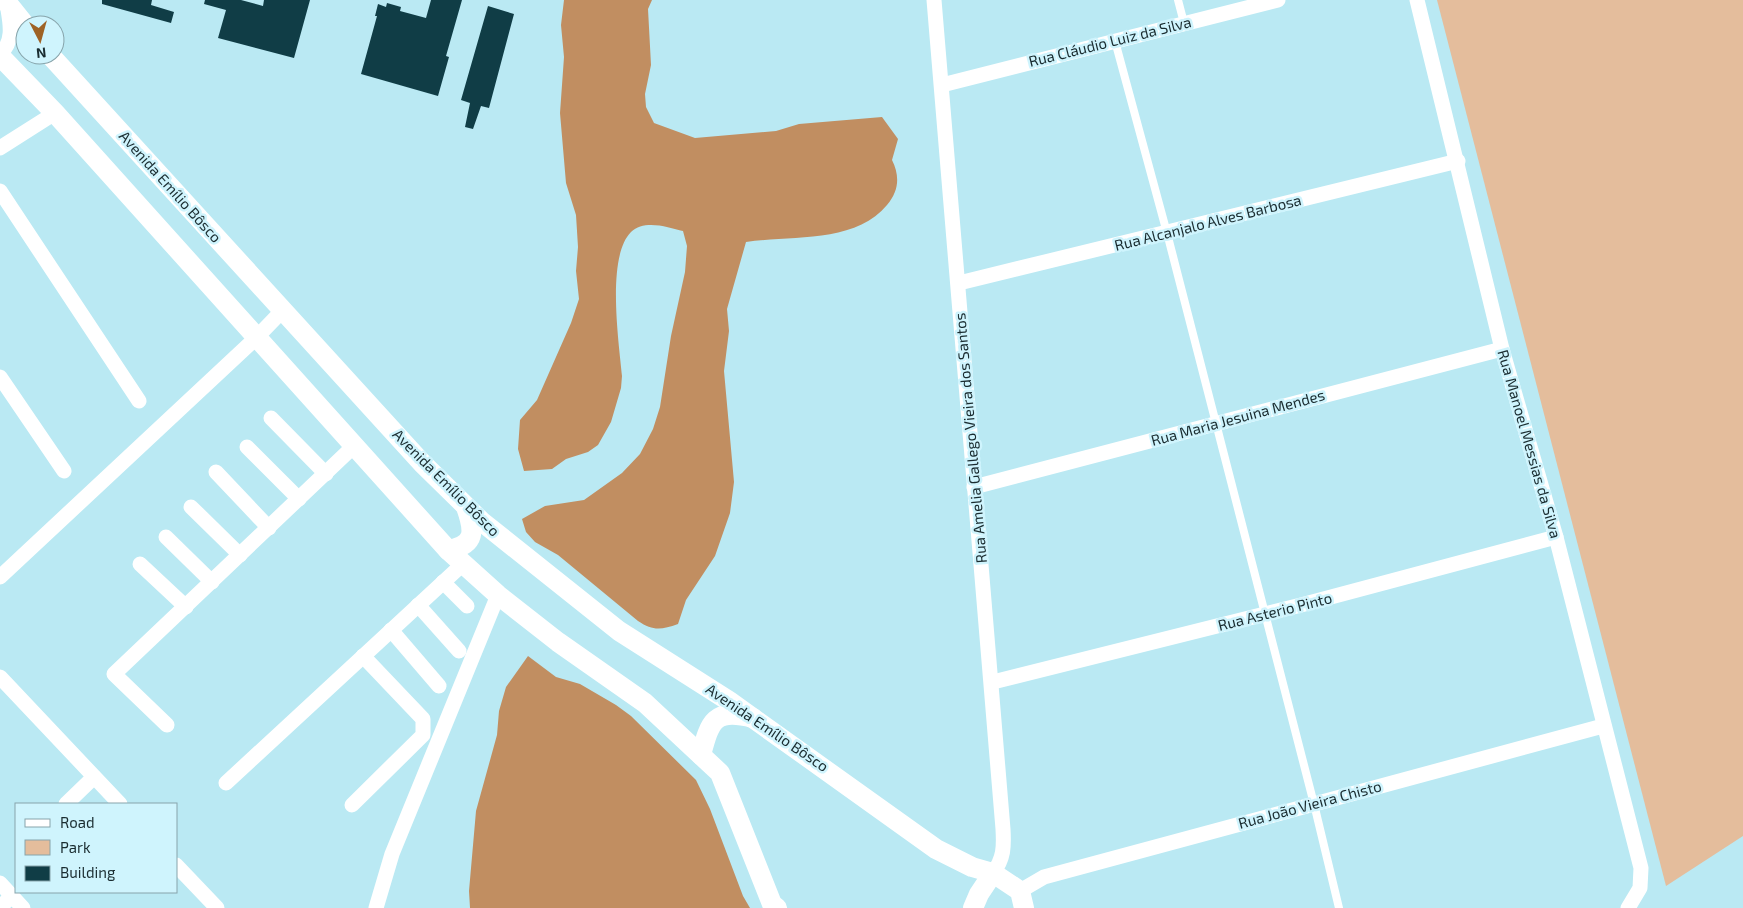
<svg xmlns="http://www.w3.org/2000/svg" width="1743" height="908" font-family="'Exo 2',sans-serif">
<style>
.green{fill:#e4bd9c}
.forest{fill:#c18e61}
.building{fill:#103d46}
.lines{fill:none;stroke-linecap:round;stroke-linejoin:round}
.lane{stroke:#fff;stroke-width:8}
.street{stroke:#fff;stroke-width:15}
.secondary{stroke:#fff;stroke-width:20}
.labels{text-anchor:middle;stroke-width:5;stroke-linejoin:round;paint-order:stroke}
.street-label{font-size:15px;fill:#1a2c30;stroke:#cff4fd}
</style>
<rect width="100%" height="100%" fill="#bae9f3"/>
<polygon class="green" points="1437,0 1743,0 1743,836 1666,886"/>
<g class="forest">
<path d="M564 0H652L648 9 651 65 645 94 646 107 654 123 695 138 776 131 799 124 882 117 898 139 892 160C900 176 899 191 887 205 855 244 791 235 746 242L727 309 729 331 724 371 734 482 730 513 715 556 686 600 678 624C661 630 653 631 638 621L558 555 535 542 526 532 522 519 545 506 584 500 622 473 640 454 653 429 660 407 671 336 685 272 687 246 683 231C668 227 644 219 631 232 606 257 619 343 622 376L621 388 611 422 598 445 588 452 566 459 552 469 524 471 518 449 520 420 537 400 571 323 579 299 576 271 578 247 576 215 566 183 560 113 564 57 561 25Z"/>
<polygon points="528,656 556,677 580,684 616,705 631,716 696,780 710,809 743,896 750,908 470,908 469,891 476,811 497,735 499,711 506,687"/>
</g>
<g class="building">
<polygon points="102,0 152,0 151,5 174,12 171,23 102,4"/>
<polygon points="205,0 241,0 263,6 264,0 310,0 294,58 218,38 226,10 204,4"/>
<polygon points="431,0 462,0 446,56 449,57 438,96 361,74 377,16 375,16 378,4 386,7 387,3 401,7 400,11 426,18"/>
<polygon points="488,6 514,14 489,108 481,106 473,129 465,127 470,103 461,100"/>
</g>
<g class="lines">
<g class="lane">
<polyline points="1178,0 1184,23"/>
<polyline points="1115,41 1167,233 1314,804 1339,908"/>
</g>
<g class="street">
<path d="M934 0 1003 829C1004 847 1004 858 993 873"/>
<polyline points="1417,0 1502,349 1556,537 1641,868 1640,888 1628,908"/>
<path d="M0 54C15 41 10 22 7 4"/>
<polyline points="942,85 1278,0"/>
<polyline points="0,148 55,113"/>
<polyline points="0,191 139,401"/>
<polyline points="959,283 1458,161"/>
<polyline points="0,377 64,471"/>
<polyline points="271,418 326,474"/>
<polyline points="247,447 299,499"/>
<polyline points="216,472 269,528"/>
<polyline points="974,487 1502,349"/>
<polyline points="191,507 240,555"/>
<polyline points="166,537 212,582"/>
<polyline points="140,564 186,607"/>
<polyline points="0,577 257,337 283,310"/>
<polyline points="443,582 467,606"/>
<polyline points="418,605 459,651"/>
<polyline points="391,630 439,686"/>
<polyline points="0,677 120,804"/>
<polyline points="993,682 1301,605 1556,537"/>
<polyline points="167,725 114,674 354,446"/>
<polyline points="226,783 464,563"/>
<polyline points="66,804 94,777"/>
<polyline points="352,805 423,735 423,719 363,656"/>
<polyline points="176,865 217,908"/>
<polyline points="0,883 23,908"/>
<polyline points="1020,891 1044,877 1603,726"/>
<polyline points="0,908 12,895"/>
<polyline points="376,908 392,854 498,595"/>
</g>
<g class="secondary">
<polyline points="5,0 25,25"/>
<polyline points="50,55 422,463 481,521 619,631 729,701 936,849 972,867 993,873 1020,891 1024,908"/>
<polyline points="0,56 55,113 448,550 498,595 558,642 645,703 720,773 772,904 777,908"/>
<path d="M448 550C477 545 474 530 466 507"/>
<path d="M701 755C710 721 714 708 753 718"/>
<polyline points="973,908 979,894 993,873"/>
</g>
</g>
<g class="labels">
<g class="street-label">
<text transform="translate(1110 42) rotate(-14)" y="5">Rua Cláudio Luiz da Silva</text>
<text transform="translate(170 187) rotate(48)" y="5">Avenida Emílio Bôsco</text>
<text transform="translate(1208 223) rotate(-14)" y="5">Rua Alcanjalo Alves Barbosa</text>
<text transform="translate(1238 418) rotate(-15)" y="5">Rua Maria Jesuina Mendes</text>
<text transform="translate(971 438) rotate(-95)" y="5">Rua Amelia Gallego Vieira dos Santos</text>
<text transform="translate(1529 444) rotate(74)" y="5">Rua Manoel Messias da Silva</text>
<text transform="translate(446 483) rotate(45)" y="5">Avenida Emílio Bôsco</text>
<text transform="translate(1275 612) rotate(-14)" y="5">Rua Asterio Pinto</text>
<text transform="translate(767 728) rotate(34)" y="5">Avenida Emílio Bôsco</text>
<text transform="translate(1310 805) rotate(-15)" y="5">Rua João Vieira Chisto</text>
</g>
</g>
<rect x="15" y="803" width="162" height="90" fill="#cff4fd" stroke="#87a4ab"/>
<rect x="25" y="819" width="25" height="8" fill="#ffffff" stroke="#87a4ab"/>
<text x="60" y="828" font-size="15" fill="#1a2c30">Road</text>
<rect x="25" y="840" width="25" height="15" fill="#e4bd9c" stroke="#87a4ab"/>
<text x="60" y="853" font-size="15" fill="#1a2c30">Park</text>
<rect x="25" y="866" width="25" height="15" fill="#103d46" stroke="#87a4ab"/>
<text x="60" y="878" font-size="15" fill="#1a2c30">Building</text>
<g transform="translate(40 40) rotate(174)"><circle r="24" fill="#cff4fd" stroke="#87a4ab"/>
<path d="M0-4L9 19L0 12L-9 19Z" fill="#9e6225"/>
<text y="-8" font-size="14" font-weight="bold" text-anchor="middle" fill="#1a2c30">N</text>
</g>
</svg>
